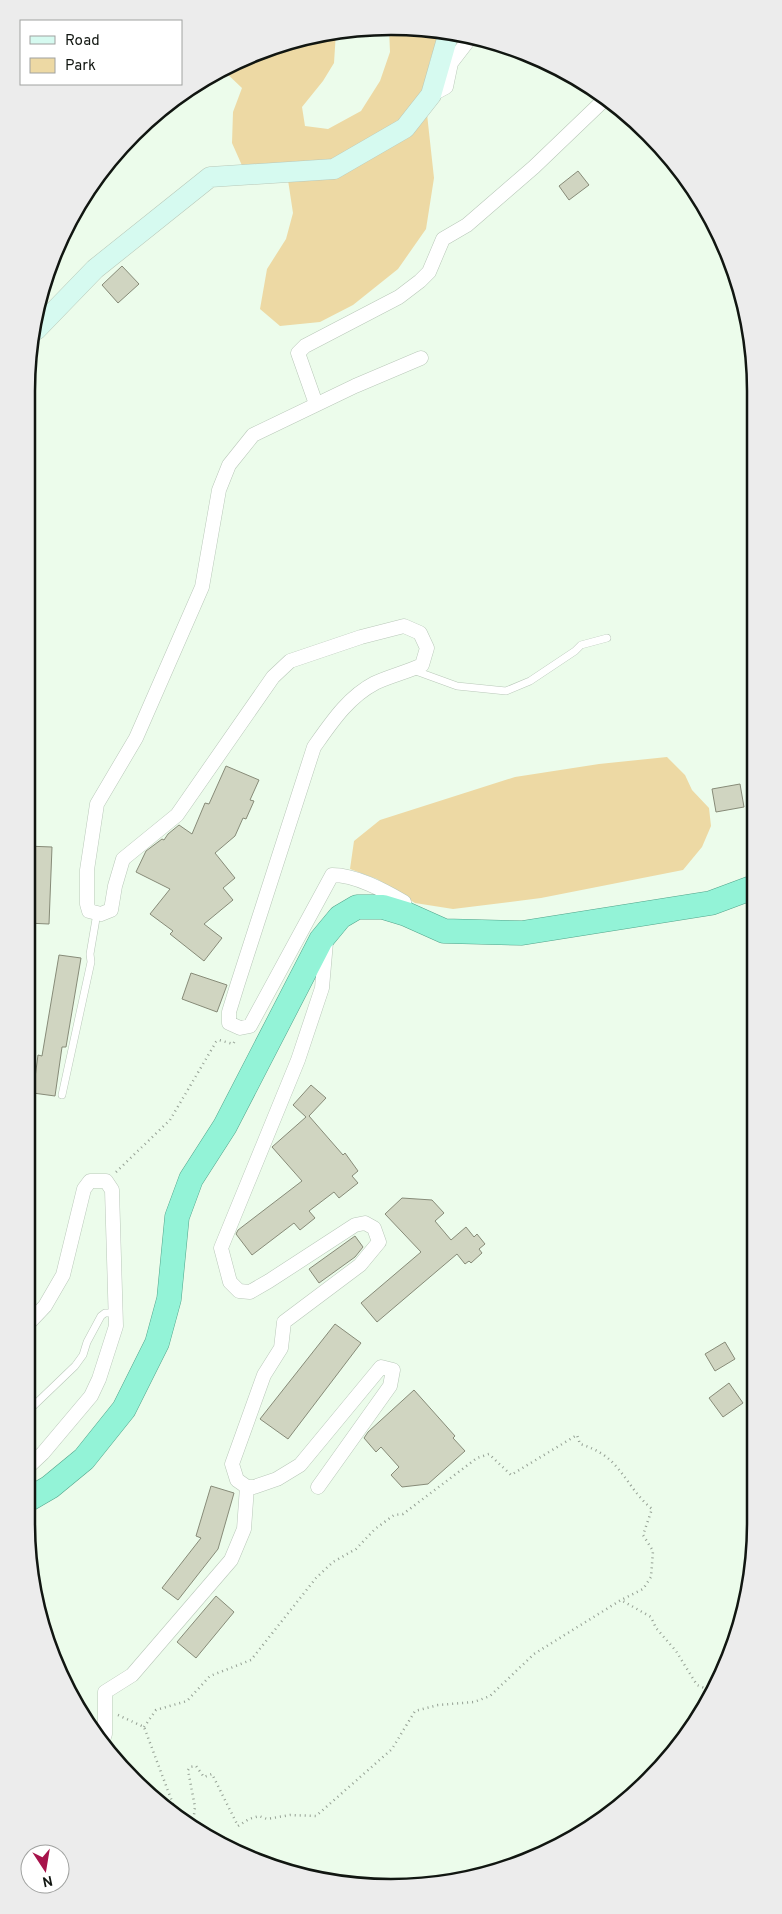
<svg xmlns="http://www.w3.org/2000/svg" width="782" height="1914" font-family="Overpass,sans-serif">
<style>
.green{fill:#edd9a4}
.building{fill:#d0d5c1;stroke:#878b78}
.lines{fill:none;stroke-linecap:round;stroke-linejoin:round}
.service-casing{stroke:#b9c8b9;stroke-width:8}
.minor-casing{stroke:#b9c8b9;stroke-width:15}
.secondary-casing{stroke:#b9c8b9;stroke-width:21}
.trunk-casing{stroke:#54a48b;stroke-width:25}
.path{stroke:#95a094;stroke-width:2.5;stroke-dasharray:1 4;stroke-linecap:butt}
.service{stroke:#fff;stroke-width:7}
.minor{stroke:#fff;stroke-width:14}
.secondary{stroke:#d6faf0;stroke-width:20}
.trunk{stroke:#93f3d7;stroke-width:24}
.rim{fill:none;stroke:#111611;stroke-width:2.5}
</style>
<rect width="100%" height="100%" fill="#ecfceb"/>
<g class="green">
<polygon points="389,28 440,30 429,64 427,114 434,178 426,229 398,269 353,305 320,322 280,326 260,309 267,269 286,239 293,213 288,180 244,170 232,143 233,112 242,88 222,69 229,64 296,39 336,32 334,63 323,81 302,107 305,126 328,129 361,111 380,81 390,52"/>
<polygon points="667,757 685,775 692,790 709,808 711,826 702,847 683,870 541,898 453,909 415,903 377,879 350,869 354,841 380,820 515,777 599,764"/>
</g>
<g class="building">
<polygon points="578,171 589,185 569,200 559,186"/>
<polygon points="122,266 139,284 118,303 102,285"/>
<polygon points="226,766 259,780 250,800 254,801 246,819 243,818 235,836 215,853 235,878 223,888 233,900 204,924 222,938 204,961 170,934 173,931 150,914 170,889 136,872 146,851 162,839 164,840 168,834 179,825 192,834 205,803 209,804"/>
<polygon points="740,784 744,807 716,812 712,789"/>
<polygon points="26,846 52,847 49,924 26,923"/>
<polygon points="59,955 81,958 66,1047 62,1047 55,1096 33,1093 38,1055 42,1056"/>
<polygon points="191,973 227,985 217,1012 182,999"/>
<polygon points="311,1085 326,1098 309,1116 343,1155 345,1153 358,1171 352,1176 358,1183 339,1198 334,1192 309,1211 315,1218 300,1230 294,1223 252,1255 236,1234 238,1230 302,1181 272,1147 306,1117 293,1105"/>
<polygon points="402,1198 432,1200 444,1213 435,1221 451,1240 466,1227 474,1237 477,1234 485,1244 479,1249 482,1253 471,1263 469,1261 465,1264 457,1254 377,1322 361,1303 421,1252 385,1214"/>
<polygon points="355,1236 363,1247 355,1257 319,1283 309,1269"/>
<polygon points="335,1324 361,1343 288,1439 260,1419"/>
<polygon points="725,1342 735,1359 715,1371 705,1354"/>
<polygon points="729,1383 743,1403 723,1417 709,1398"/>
<polygon points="414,1390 455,1436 453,1438 465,1451 428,1484 402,1487 391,1475 399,1467 381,1447 376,1452 364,1438 368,1432"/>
<polygon points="211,1486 234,1493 218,1549 178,1600 162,1588 201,1538 196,1536"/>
<polygon points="216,1596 234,1612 196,1658 177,1642"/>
</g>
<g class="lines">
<g class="service-casing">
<g id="service">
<polyline points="413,670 457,686 506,691 530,681 575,651 581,645 607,638"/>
<polyline points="62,1095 91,962 90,954 97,913"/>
<polyline points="26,1413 75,1366 83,1355 87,1342 101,1316 105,1313 115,1313"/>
</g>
</g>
<g class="minor-casing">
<g id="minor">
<polyline points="431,95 446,87 451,63 471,37"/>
<polyline points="316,404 298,353 305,346 399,297 420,281 429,272 443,239 467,225 534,167 606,98"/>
<path d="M406 914 404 902C383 890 356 875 332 875L250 1026 240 1028 229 1023V1012L237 986 314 747C331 723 348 697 375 683 390 676 407 672 422 665L427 648 420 633 404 626 361 637 290 661 273 677 177 815 123 859 115 886 111 910 101 914 89 911 87 904V870L97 804 136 738 202 587 219 490 229 465 253 435 355 386 421 358"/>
<polyline points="26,1326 45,1306 63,1275 84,1189 90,1181 106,1181 112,1190 116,1326 99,1379 91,1396 43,1453 26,1469"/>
<polyline points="318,1487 390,1386 393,1370 381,1367 300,1465 277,1479 254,1487 247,1487 237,1480 232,1464 264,1375 281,1348 284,1322 360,1265 379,1242 374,1228 365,1223 355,1225 269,1281 250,1292 239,1291 230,1282 221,1248 298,1060 322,988 326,942"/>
<polyline points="102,1743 105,1734 105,1692 132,1675 231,1560 244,1529 247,1487"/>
</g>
</g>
<g class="secondary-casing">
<polyline id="secondary" points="36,330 95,269 210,177 334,169 405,128 431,95 449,32"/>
</g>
<g class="trunk-casing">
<polyline id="trunk" points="26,1501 50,1487 84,1459 124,1409 157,1343 169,1299 177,1217 191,1179 225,1126 321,940 340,917 357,907 383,907 406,914 444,931 522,933 711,903 754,887"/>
</g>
<g class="path">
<polyline points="116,1172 170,1120 216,1042 219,1040 233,1044 235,1041"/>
<polyline points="118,1715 144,1727 176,1812"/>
<path d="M144 1727 156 1710 187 1701 210 1676 251 1660 316 1578 333 1562 356 1549 375 1529 394 1515 403 1514 477 1458 489 1454 511 1475 577 1435 580 1444C593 1448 605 1454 614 1464 628 1479 635 1495 652 1509L643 1535 653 1551 651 1577 643 1589 621 1600"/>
<polyline points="187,1821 194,1815 195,1807 188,1770 190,1767 196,1766 204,1777 212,1774 238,1826 249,1819 259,1816 267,1819 290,1815 316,1816 392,1749 415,1711 438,1705 474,1702 490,1696 534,1654 621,1600 651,1617 656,1628 676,1651 697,1685 709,1690"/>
</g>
<use href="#service" class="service"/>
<use href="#minor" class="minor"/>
<use href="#secondary" class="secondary"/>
<use href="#trunk" class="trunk"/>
</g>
<path d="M0 0H782V1914H0ZM391 35H391A356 356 0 0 1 747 391V1523A356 356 0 0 1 391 1879H391A356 356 0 0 1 35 1523V391A356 356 0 0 1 391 35Z" fill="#ececec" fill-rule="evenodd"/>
<path class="rim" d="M391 35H391A356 356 0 0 1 747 391V1523A356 356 0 0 1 391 1879H391A356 356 0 0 1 35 1523V391A356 356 0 0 1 391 35Z"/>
<rect x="20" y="20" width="162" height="65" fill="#ffffff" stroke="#a0a2a0"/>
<rect x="30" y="36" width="25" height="8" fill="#d6faf0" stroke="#a0a2a0"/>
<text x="65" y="45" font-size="15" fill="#111611">Road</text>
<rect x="30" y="58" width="25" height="15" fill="#edd9a4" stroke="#a0a2a0"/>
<text x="65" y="70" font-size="15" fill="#111611">Park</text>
<g transform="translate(45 1869) rotate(168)"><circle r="24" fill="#ffffff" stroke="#a0a2a0"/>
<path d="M0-4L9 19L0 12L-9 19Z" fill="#a7134b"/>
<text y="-8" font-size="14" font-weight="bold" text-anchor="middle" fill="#111611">N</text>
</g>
</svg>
